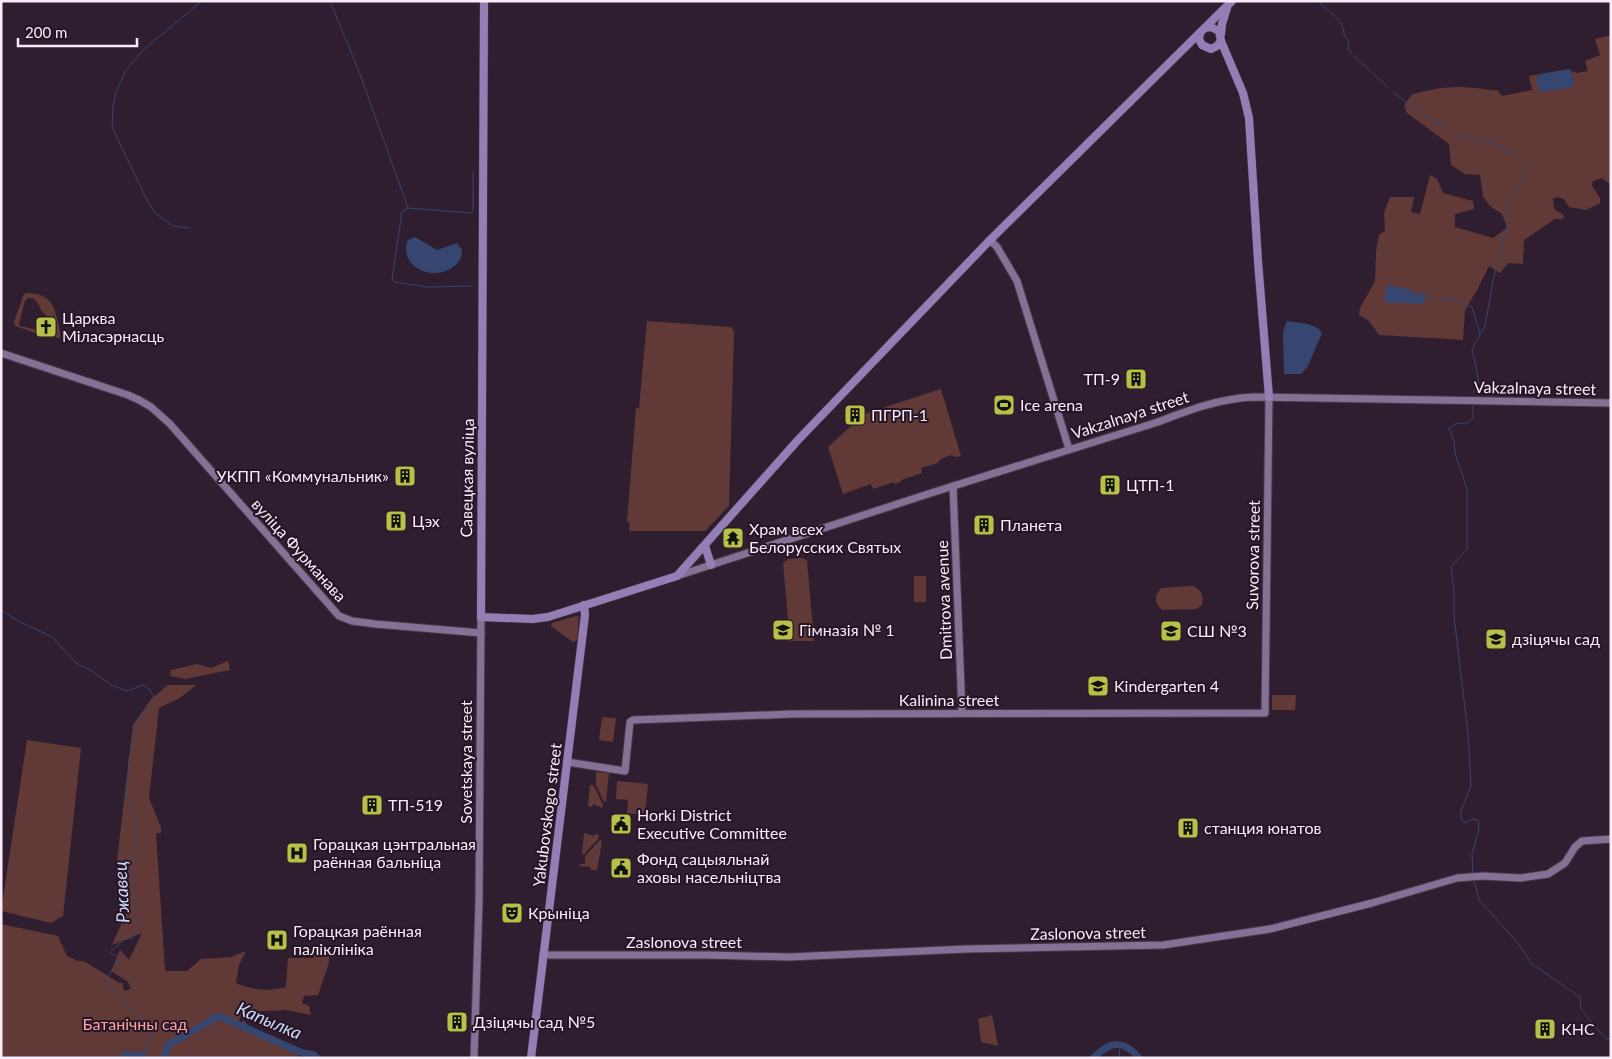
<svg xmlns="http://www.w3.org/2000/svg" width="1612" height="1059" font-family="Lato,sans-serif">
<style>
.green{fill:#613a37}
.water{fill:#354670}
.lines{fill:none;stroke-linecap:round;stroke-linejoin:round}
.stream{stroke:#354670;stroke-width:1}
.river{stroke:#354670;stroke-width:7}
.secondary-casing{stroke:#483a48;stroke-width:9}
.primary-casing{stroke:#483a48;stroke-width:9}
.secondary{stroke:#857196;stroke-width:7}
.primary{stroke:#937fb5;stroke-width:8}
.labels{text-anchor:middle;stroke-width:4;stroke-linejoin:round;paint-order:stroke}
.poi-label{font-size:16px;fill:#f8ecf8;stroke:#251526;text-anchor:start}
.street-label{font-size:16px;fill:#f8ecf8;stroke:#251526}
.park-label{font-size:16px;fill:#fea59e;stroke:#251526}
.water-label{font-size:18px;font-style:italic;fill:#ccd9f6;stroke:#251526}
</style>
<rect width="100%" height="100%" fill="#2f1e30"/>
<g class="green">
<path d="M1611 35V185L1602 178 1593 181 1592 186 1600 198V203L1586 210 1569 207 1564 199 1557 197 1553 199 1554 209 1564 215 1563 219H1555L1524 240 1523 264 1508 263 1500 273 1489 266 1477 290 1465 310 1463 340 1379 335 1369 321 1359 315 1360 308 1375 281 1376 251 1379 235 1385 231 1384 213 1390 197H1414L1411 212 1420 214 1430 175 1437 179 1443 193 1473 201 1474 209 1455 214V227L1493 238 1507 228 1502 214 1490 206 1483 196 1480 175 1465 174 1451 165 1449 144 1407 113 1404 106 1411 95C1431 89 1452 85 1474 88 1482 88 1488 91 1497 90L1502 96 1532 90 1529 76 1540 74 1537 77 1574 82 1571 71 1577 73 1588 71 1585 61 1600 55 1595 39Z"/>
<path d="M26 293C48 293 54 303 58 322 59 327 61 332 60 338H57L55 336 56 332 53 319C36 311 43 306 33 298H28L25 301 19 323 20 326 38 330V334L15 326 14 322 23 296Z"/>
<polygon points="647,321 731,327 734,331 729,506 705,531 629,531 630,522 627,522 636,408 639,408"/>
<polygon points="941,389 961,456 956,457 951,455 941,459 938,463 921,468 922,473 901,480 901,482 895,484 894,482 873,489 871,484 843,494 828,447 864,414"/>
<polygon points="802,558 807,560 814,641 790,641 783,563 788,559"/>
<rect x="914" y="576" width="12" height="26"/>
<path d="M1193 586C1202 590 1204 596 1202 605L1196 609 1162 610C1154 603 1154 596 1161 588Z"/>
<polygon points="576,616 579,617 577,640 573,642 551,626 552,623"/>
<polygon points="228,661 230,670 185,679 170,676 171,670 197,664 211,668"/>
<path d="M168 685H196L180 698 159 708 149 798 161 827V833H156L165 971H187L201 959 231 957 246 951 239 965 236 983C253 990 268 992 286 987L288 958H314V953H329V963L318 995 304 996 302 1003 309 1006 311 1015 285 1010 242 1012 237 1026 241 1028 243 1020 257 1035 290 1050 302 1058H1V924L58 936 67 956 78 961H84L119 983H123V988L125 991 131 988 127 981 111 971 120 950 129 960 142 933 112 945 126 913 117 860 133 725 151 699Z"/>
<polygon points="1272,695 1296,695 1295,710 1272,710"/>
<polygon points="602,717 616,718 613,742 599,740"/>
<polygon points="27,740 81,748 63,916 51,923 1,911"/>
<polygon points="596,772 609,773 606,801 604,802 596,785"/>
<polygon points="617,781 648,784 645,815 627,813 628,800 616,799"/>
<polygon points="590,785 594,786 603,805 602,808 593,804 592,807 588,806"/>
<polygon points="584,833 594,836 595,834 599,835 598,839 584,854 582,854"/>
<polygon points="600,840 602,841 597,870 591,870 590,867 579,866 580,864 585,864 585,856"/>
<polygon points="992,1015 998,1046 981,1042 978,1019"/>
</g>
<g class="water">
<polygon points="1569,69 1571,71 1574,82 1573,87 1540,92 1536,80 1540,74"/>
<path d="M415 237 437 250 457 243 462 250C462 260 458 264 450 269 430 281 398 265 408 240Z"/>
<polygon points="1387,285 1412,290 1412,293 1425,294 1424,304 1384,302"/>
<path d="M1287 321C1297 323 1317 323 1322 333L1308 366 1301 374H1284L1283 332Z"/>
</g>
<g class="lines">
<g class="stream">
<polyline points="330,1 360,74 408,208 471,213 473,211 473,171"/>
<path d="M1318 1C1328 11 1345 21 1344 35L1349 41 1348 49 1352 54"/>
<polyline points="1354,56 1388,87"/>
<path d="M1393 92 1421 114 1446 126 1457 135 1487 142 1514 152 1527 172 1510 198 1506 229 1493 281 1485 326 1472 349C1473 355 1480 381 1478 386 1477 389 1474 390 1473 393"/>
<polyline points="408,208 404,210 402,212 392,279 395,282 427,287 472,286"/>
<polyline points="190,228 173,226 155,213 146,198 112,127 113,107 116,92 125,72 142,51 202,1"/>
<polyline points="1425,298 1451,299 1472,307 1480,334"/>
<path d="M1472 403C1473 414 1476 419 1465 424 1460 422 1453 424 1449 428L1454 441 1455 453 1467 489V549L1451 567 1454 591V616L1468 734 1471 785 1461 811V819L1466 823 1472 819 1478 820 1479 829 1472 854 1473 875"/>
<polyline points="1,610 18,621 52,637 76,663 92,671 111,685 127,691 143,685 149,689 155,698 140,718 129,758 127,799 137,818 135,847 130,868 138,913 137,926 134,937 123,940 110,953 119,958 106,981 127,1006 152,1027 151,1032 151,1045 147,1046 143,1055"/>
<polyline points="1474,879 1479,900 1517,942 1532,964 1580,997 1581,1009 1605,1038 1611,1039"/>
<polyline points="1119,1058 1120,1044"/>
</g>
<g class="river">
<polyline points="122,1058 126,1054 132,1057 140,1055 146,1058"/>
<polyline points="164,1058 168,1045 219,1016 300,1052 314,1055 317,1058"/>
<path d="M1093 1058C1097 1055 1099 1052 1103 1050 1117 1039 1129 1046 1139 1058"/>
</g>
<g class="secondary-casing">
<g id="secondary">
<polyline points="990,240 997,247 1017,281 1069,449"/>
<polyline points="1,353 128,395 139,400 151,407 170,424 339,616 352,621 375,624 481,633"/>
<polyline points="953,486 962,713"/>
<path d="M677 576 931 493 1158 422C1189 410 1221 398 1254 397L1611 403"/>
<polyline points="567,762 625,771 630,722 633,720 792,714 1265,713 1269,397"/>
<polyline points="543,955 707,955 789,957 966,949 1163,945 1270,929 1372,903 1457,878 1483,876 1521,878 1548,874 1565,863 1575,847 1582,841 1611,839"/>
<polyline points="474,1058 479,902 481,617"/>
</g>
</g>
<g class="primary-casing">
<g id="primary">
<polyline points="484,1 481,617 532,619 548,617 677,576 798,440 990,240 1232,1"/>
<polyline points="1200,33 1199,39 1202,45 1211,49 1217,46 1221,41 1219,31 1211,27 1205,28"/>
<polyline points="1221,34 1222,24 1227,8"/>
<polyline points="1221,41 1243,93 1249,118 1258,261 1269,397"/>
<polyline points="705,546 711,565"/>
<polyline points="531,1058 585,615 584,605"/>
</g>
</g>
<use href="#secondary" class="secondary"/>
<use href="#primary" class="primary"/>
</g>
<defs>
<g id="church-square" transform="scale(1.125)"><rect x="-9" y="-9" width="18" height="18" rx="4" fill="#b8c147" stroke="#251526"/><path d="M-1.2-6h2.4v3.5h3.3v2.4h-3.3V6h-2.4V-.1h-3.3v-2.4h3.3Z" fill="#111"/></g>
<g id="building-square" transform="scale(1.125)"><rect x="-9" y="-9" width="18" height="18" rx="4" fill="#b8c147" stroke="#251526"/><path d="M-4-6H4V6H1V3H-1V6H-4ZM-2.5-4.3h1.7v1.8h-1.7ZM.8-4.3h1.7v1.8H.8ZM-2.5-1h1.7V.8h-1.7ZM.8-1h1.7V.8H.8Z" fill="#111"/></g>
<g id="stadium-square" transform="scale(1.125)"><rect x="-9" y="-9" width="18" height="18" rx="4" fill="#b8c147" stroke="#251526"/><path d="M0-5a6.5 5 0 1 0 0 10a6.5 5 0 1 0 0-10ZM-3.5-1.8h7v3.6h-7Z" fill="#111"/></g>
<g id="temple-square" transform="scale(1.125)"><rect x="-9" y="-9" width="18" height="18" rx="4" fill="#b8c147" stroke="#251526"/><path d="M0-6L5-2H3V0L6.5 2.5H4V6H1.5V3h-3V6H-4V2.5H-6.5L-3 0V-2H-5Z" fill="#111"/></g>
<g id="school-square" transform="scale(1.125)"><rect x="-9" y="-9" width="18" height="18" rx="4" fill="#b8c147" stroke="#251526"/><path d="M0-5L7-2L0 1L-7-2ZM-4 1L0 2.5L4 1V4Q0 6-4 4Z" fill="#111"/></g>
<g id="civic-square" transform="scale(1.125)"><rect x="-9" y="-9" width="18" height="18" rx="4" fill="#b8c147" stroke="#251526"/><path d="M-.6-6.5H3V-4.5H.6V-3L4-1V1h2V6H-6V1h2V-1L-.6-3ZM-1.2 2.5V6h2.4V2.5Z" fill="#111"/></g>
<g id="hospital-square" transform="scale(1.125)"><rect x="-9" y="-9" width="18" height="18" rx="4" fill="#b8c147" stroke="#251526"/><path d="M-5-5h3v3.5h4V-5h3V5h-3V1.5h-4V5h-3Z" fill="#111"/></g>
<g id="theatre-square" transform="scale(1.125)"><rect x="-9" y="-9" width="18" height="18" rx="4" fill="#b8c147" stroke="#251526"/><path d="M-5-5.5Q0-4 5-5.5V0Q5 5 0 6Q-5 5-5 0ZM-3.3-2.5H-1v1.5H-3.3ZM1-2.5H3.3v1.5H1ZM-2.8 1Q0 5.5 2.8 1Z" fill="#111"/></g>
</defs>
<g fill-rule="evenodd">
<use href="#church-square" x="46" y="327"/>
<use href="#building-square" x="1136" y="379"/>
<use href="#stadium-square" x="1004" y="405"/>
<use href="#building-square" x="855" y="415"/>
<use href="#building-square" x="405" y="476"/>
<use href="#building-square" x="1110" y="485"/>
<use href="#building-square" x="396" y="521"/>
<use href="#building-square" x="984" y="525"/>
<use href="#temple-square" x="733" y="538"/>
<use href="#school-square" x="783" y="630"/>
<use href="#school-square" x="1171" y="631"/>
<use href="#school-square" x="1496" y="639"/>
<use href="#school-square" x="1098" y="686"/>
<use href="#building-square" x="372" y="805"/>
<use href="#civic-square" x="621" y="824"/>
<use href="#building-square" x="1188" y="828"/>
<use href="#hospital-square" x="297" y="853"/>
<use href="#civic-square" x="621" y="868"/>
<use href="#theatre-square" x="512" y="913"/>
<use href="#hospital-square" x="277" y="940"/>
<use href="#building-square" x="457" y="1022"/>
<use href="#building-square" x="1545" y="1029"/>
</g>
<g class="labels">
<g class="poi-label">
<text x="62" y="324">Царква<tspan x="62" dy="18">Міласэрнасць</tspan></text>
<text x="1120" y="385" text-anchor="end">ТП-9</text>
<text x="1020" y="411">Ice arena</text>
<text x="871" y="421">ПГРП-1</text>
<text x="389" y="482" text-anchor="end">УКПП «Коммунальник»</text>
<text x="1126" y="491">ЦТП-1</text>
<text x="412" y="527">Цэх</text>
<text x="1000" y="531">Планета</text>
<text x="749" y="535">Храм всех<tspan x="749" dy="18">Белорусских Святых</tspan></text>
<text x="799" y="636">Гімназія № 1</text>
<text x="1187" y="637">СШ №3</text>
<text x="1512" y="645">дзіцячы сад</text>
<text x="1114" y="692">Kindergarten 4</text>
<text x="388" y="811">ТП-519</text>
<text x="637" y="821">Horki District<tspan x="637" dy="18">Executive Committee</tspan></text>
<text x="1204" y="834">станция юнатов</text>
<text x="313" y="850">Горацкая цэнтральная<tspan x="313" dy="18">раённая бальніца</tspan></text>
<text x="637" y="865">Фонд сацыяльнай<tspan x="637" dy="18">аховы насельніцтва</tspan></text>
<text x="528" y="919">Крыніца</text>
<text x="293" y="937">Горацкая раённая<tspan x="293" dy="18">паліклініка</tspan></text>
<text x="473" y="1028">Дзіцячы сад №5</text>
<text x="1561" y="1035">КНС</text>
</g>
<g class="street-label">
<text transform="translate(1535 388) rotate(1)" y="6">Vakzalnaya street</text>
<text transform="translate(1130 415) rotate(-18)" y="6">Vakzalnaya street</text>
<text transform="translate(467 478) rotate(-89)" y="6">Савецкая вуліца</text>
<text transform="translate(299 550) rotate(48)" y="6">вуліца Фурманава</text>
<text transform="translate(1253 555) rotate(-89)" y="6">Suvorova street</text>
<text transform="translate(944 600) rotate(-92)" y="6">Dmitrova avenue</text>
<text x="949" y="706">Kalinina street</text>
<text transform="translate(466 762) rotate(-90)" y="6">Sovetskaya street</text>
<text transform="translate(547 815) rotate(-83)" y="6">Yakubovskogo street</text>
<text transform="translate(1088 933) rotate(-1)" y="6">Zaslonova street</text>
<text x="684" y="948">Zaslonova street</text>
</g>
<g class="park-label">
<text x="135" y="1030">Батанічны сад</text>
</g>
<g class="water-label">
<text transform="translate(122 892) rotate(-93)" y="6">Ржавец</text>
<text transform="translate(269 1021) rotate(23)" y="6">Капылка</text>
</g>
</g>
<rect width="1612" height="1059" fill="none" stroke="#f8ecf8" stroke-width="5"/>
<path d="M18 38v8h119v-8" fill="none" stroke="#f8ecf8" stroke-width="2.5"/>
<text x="25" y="38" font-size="15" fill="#f8ecf8" stroke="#251526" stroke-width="4" paint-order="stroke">200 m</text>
</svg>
